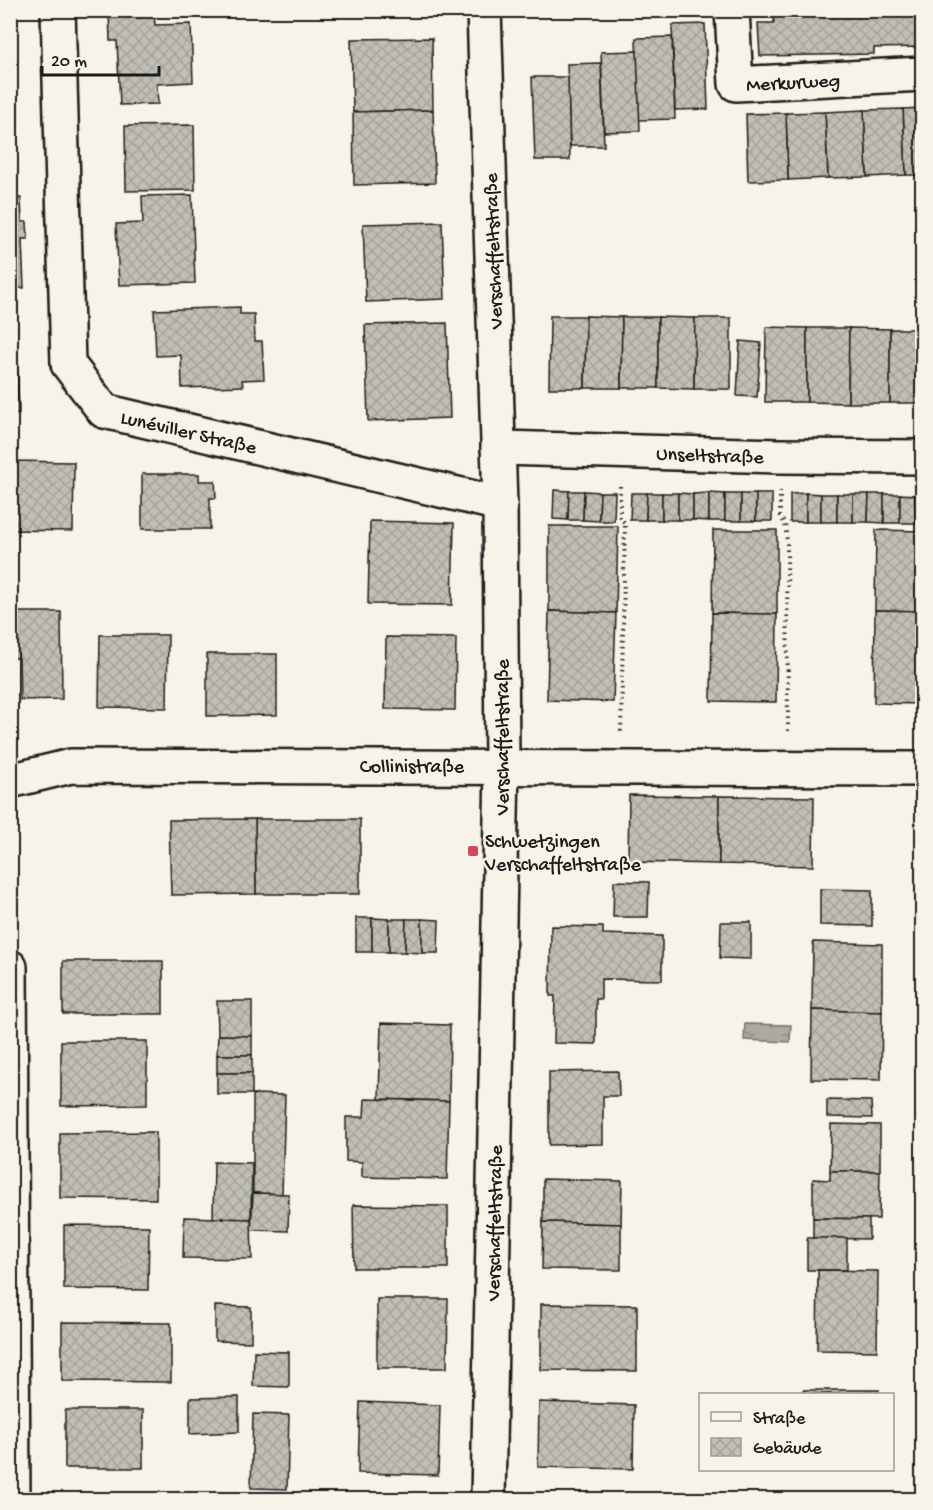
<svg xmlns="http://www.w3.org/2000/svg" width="933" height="1510" font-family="'Gochi Hand',sans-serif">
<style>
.water{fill:url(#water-ripples);stroke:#72716c;stroke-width:1.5}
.building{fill:url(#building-cross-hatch);stroke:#1c1c1c;stroke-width:1.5}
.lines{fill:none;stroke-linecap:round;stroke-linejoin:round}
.street-casing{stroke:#1c1c1c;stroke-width:38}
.path{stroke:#1c1c1c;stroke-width:4;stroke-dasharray:1.5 4.5;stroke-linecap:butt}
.street{stroke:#f7f3e8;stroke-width:33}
.poi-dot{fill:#d1495b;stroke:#f7f3e8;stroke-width:2}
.labels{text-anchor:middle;stroke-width:5;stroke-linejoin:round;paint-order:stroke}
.street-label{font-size:20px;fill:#1c1c1c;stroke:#f7f3e8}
.poi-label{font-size:20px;fill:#1c1c1c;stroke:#f7f3e8;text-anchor:start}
</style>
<defs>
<pattern id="water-ripples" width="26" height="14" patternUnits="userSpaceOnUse" patternTransform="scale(1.5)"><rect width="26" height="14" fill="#aca9a2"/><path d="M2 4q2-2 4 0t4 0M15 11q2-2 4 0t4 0" fill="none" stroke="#8b8983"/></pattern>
<pattern id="building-cross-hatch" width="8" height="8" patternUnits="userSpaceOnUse" patternTransform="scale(1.5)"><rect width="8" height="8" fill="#c0beb5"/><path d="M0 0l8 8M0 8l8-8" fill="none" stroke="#a4a39b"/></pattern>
</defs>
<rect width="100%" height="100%" fill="#f7f3e8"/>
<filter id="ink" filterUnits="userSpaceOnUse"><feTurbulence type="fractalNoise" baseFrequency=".0167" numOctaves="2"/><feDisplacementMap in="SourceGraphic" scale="12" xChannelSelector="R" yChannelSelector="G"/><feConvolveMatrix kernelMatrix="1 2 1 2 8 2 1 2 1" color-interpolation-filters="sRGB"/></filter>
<g filter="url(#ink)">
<polygon class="water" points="745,1024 791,1025 790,1042 744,1040"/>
<g class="building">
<polygon points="10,10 14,10 15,91 10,91"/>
<polygon points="109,10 154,10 155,25 191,24 193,82 157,84 158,104 120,105 117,41 110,41"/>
<polygon points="774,10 922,10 922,47 874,48 874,54 760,56 758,23 774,23"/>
<polygon points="705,24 708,109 675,110 672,25"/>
<polygon points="672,37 675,119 639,120 636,38"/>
<polygon points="432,38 433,110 353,112 351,39"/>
<polygon points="637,51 640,131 604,132 601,52"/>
<polygon points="601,63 604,146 570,146 567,64"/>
<polygon points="532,77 568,77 570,160 535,160"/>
<polygon points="10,102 13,102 14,143 10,144"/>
<polygon points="922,108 922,175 906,175 903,109"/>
<polygon points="903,109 906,175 867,177 864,110"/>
<polygon points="433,110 435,183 354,185 353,112"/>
<polygon points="864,110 867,177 828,178 825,112"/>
<polygon points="825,112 828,178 788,180 786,113"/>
<polygon points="786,113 788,180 748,181 746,114"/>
<polygon points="194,125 195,190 126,191 125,126"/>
<polygon points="192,195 195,283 119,285 116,224 143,223 142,196"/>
<polygon points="10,198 21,198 22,222 27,222 28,239 22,239 24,288 10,288"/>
<polygon points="442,222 445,299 366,302 363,224"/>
<polygon points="10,292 15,292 19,414 10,415"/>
<polygon points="240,307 240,314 254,314 255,341 262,341 264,379 242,380 243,386 182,388 181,355 156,356 154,310"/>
<polygon points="550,316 586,316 585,388 549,388"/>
<polygon points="586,316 622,317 621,388 585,388"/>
<polygon points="622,317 658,317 658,388 621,388"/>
<polygon points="658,317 695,318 694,389 658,388"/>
<polygon points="695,318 731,318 731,389 694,389"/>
<polygon points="447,323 450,418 368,421 365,325"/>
<polygon points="766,327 807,328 807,402 765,402"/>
<polygon points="807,328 849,328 848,403 807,402"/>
<polygon points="849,328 890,329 890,403 848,403"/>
<rect x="890" y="329" width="32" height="74"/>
<polygon points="740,341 761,343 757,397 737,396"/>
<polygon points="10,461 74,462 73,531 10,530"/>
<polygon points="142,474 199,474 199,481 215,481 216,498 210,498 210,529 142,529"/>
<polygon points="554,490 569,491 568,520 553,519"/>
<polygon points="569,491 584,491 583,520 568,520"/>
<polygon points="584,491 600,492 599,521 583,520"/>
<polygon points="600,492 615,492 614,521 599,521"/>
<polygon points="631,493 647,493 646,520 630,520"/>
<polygon points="647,493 662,493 662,520 646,520"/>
<rect x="662" y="493" width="16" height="27"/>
<polygon points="678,493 693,494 693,520 678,520"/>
<polygon points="709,493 709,521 693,520 693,494"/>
<polygon points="709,493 725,494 725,521 709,521"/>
<polygon points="806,493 806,522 790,522 790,494"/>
<polygon points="806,493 821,494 821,522 806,522"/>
<rect x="725" y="494" width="16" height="27"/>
<rect x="741" y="494" width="15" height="27"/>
<rect x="756" y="494" width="16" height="27"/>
<rect x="821" y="494" width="16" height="28"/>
<rect x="837" y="494" width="16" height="28"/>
<polygon points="853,494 869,494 868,522 853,522"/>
<polygon points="869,494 884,494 884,523 868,522"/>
<rect x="884" y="494" width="16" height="29"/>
<polygon points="900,494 915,495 916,523 900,523"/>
<polygon points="915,495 922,495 922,523 916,523"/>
<polygon points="370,521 454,523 452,605 368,604"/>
<polygon points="549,526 618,526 616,613 549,611"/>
<polygon points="713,530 777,530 777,614 712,613"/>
<polygon points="876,530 922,531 922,611 875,610"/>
<polygon points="875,610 922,611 922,704 874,703"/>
<polygon points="549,611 616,613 613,702 547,700"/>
<polygon points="10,612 61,612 62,699 20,700 19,658 10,658"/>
<polygon points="712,613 777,614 776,702 711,701"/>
<polygon points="100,635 168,635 167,708 99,707"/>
<polygon points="386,637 456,638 455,710 385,709"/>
<polygon points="207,654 277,654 277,715 207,716"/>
<polygon points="629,795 719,796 719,864 628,862"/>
<polygon points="719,796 814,797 813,866 719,864"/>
<polygon points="255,819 360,819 360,894 256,894"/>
<polygon points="255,819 256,894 171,895 169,820"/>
<polygon points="614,881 649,882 648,917 613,917"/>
<polygon points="820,889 872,890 872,926 820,925"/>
<rect x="356" y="918" width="16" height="34"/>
<polygon points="372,918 389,919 389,952 372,952"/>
<polygon points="389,919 406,919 405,952 389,952"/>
<polygon points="406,919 422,919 422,953 405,952"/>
<polygon points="422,919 439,920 438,953 422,953"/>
<polygon points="721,922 751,922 751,959 720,958"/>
<polygon points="551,926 603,927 603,934 662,936 662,980 601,979 601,999 596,999 596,1044 554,1043 555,996 550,996"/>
<polygon points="813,942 882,944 882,1012 812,1010"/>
<rect x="63" y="961" width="100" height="53"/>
<polygon points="217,1001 252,1001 252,1036 218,1035"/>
<polygon points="812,1010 882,1012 881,1080 811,1079"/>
<polygon points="381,1023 450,1025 449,1101 379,1099"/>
<polygon points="218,1035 252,1036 252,1055 217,1055"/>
<polygon points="61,1041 147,1041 147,1105 61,1106"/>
<rect x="217" y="1055" width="35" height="18"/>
<polygon points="618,1071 619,1096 603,1096 603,1144 549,1145 549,1072"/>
<rect x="217" y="1073" width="35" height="21"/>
<polygon points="253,1094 285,1095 282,1194 253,1193"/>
<polygon points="365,1099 449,1101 447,1179 362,1177 362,1162 346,1161 346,1117 364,1117"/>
<polygon points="827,1100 871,1101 872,1118 827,1117"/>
<polygon points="831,1124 880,1125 880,1171 830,1171"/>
<polygon points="156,1132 156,1199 60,1198 60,1133"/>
<polygon points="214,1162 252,1163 251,1219 213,1218"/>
<polygon points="830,1171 880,1171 879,1219 813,1218 813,1179 830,1180"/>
<polygon points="543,1179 622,1181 621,1224 543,1222"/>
<polygon points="253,1193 289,1194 288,1231 251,1230"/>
<polygon points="353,1205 448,1206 448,1268 354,1268"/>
<polygon points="184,1217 251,1219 252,1259 183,1258"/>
<polygon points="813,1218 869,1219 869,1239 813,1238"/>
<polygon points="543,1222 621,1224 621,1270 542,1269"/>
<polygon points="64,1225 149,1226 148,1290 64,1289"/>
<rect x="807" y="1238" width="40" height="32"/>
<polygon points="818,1270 878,1271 877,1351 817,1350"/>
<polygon points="377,1299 448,1299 447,1368 377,1368"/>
<polygon points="541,1304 637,1305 637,1371 541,1370"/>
<polygon points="215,1306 251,1307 251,1342 215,1341"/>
<polygon points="62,1322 171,1323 171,1382 62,1381"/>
<polygon points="254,1351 289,1352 289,1387 253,1386"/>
<polygon points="803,1390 879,1390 878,1394 803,1394"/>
<polygon points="239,1397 239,1432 190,1434 190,1398"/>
<polygon points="360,1402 440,1405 438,1475 358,1473"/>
<polygon points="539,1402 634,1405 633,1469 538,1467"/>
<rect x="65" y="1410" width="78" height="58"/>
<polygon points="253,1414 289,1415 287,1489 251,1488"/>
<rect x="823" y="1495" width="41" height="5"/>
</g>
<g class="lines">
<g class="street-casing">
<g id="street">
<polyline points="58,10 68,364 104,411 500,504"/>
<polyline points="484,10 500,504 502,765 488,1500"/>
<polyline points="732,10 736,84 922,74"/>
<polyline points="498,448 778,456 922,457"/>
<polyline points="10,781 71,766 922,769"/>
<polyline points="10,967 13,1500"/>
</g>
</g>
<g class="path">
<polyline points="620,486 620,518 625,523 621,732"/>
<polyline points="780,491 780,516 785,524 787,541 788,731"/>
</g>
<use href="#street" class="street"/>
</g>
</g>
<rect class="poi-dot" x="467" y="845" width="12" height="12" rx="3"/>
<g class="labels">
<g class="street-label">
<text transform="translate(793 81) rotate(-3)" y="7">Merkurweg</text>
<text transform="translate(492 251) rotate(-92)" y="7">Verschaffeltstraße</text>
<text transform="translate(189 431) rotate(13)" y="7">Lunéviller Straße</text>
<text transform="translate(710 454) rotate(2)" y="7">Unseltstraße</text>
<text transform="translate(501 737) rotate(-90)" y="7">Verschaffeltstraße</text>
<text x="412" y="772">Collinistraße</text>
<text transform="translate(493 1223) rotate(-89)" y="7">Verschaffeltstraße</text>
</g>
<g class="poi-label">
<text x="485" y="847">Schwetzingen<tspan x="485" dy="23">Verschaffeltstraße</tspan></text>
</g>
</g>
<rect width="933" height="1510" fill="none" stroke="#f7f3e8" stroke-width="36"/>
<rect x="18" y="18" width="897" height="1474" fill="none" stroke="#1c1c1c" stroke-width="2" filter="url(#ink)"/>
<rect x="699" y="1393" width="195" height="78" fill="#f7f3e8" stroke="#9f9d96" stroke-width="1.5"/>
<rect x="711" y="1412" width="30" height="9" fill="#f7f3e8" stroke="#9f9d96" stroke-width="1.5"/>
<text x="753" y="1423" font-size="18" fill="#1c1c1c">Straße</text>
<rect x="711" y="1438" width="30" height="18" fill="url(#building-cross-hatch)" stroke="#9f9d96" stroke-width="1.5"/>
<text x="753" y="1453" font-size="18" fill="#1c1c1c">Gebäude</text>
<path d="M42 66v9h117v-9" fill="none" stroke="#1c1c1c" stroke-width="3"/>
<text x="51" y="66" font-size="18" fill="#1c1c1c" stroke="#f7f3e8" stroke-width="4.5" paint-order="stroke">20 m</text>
</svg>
